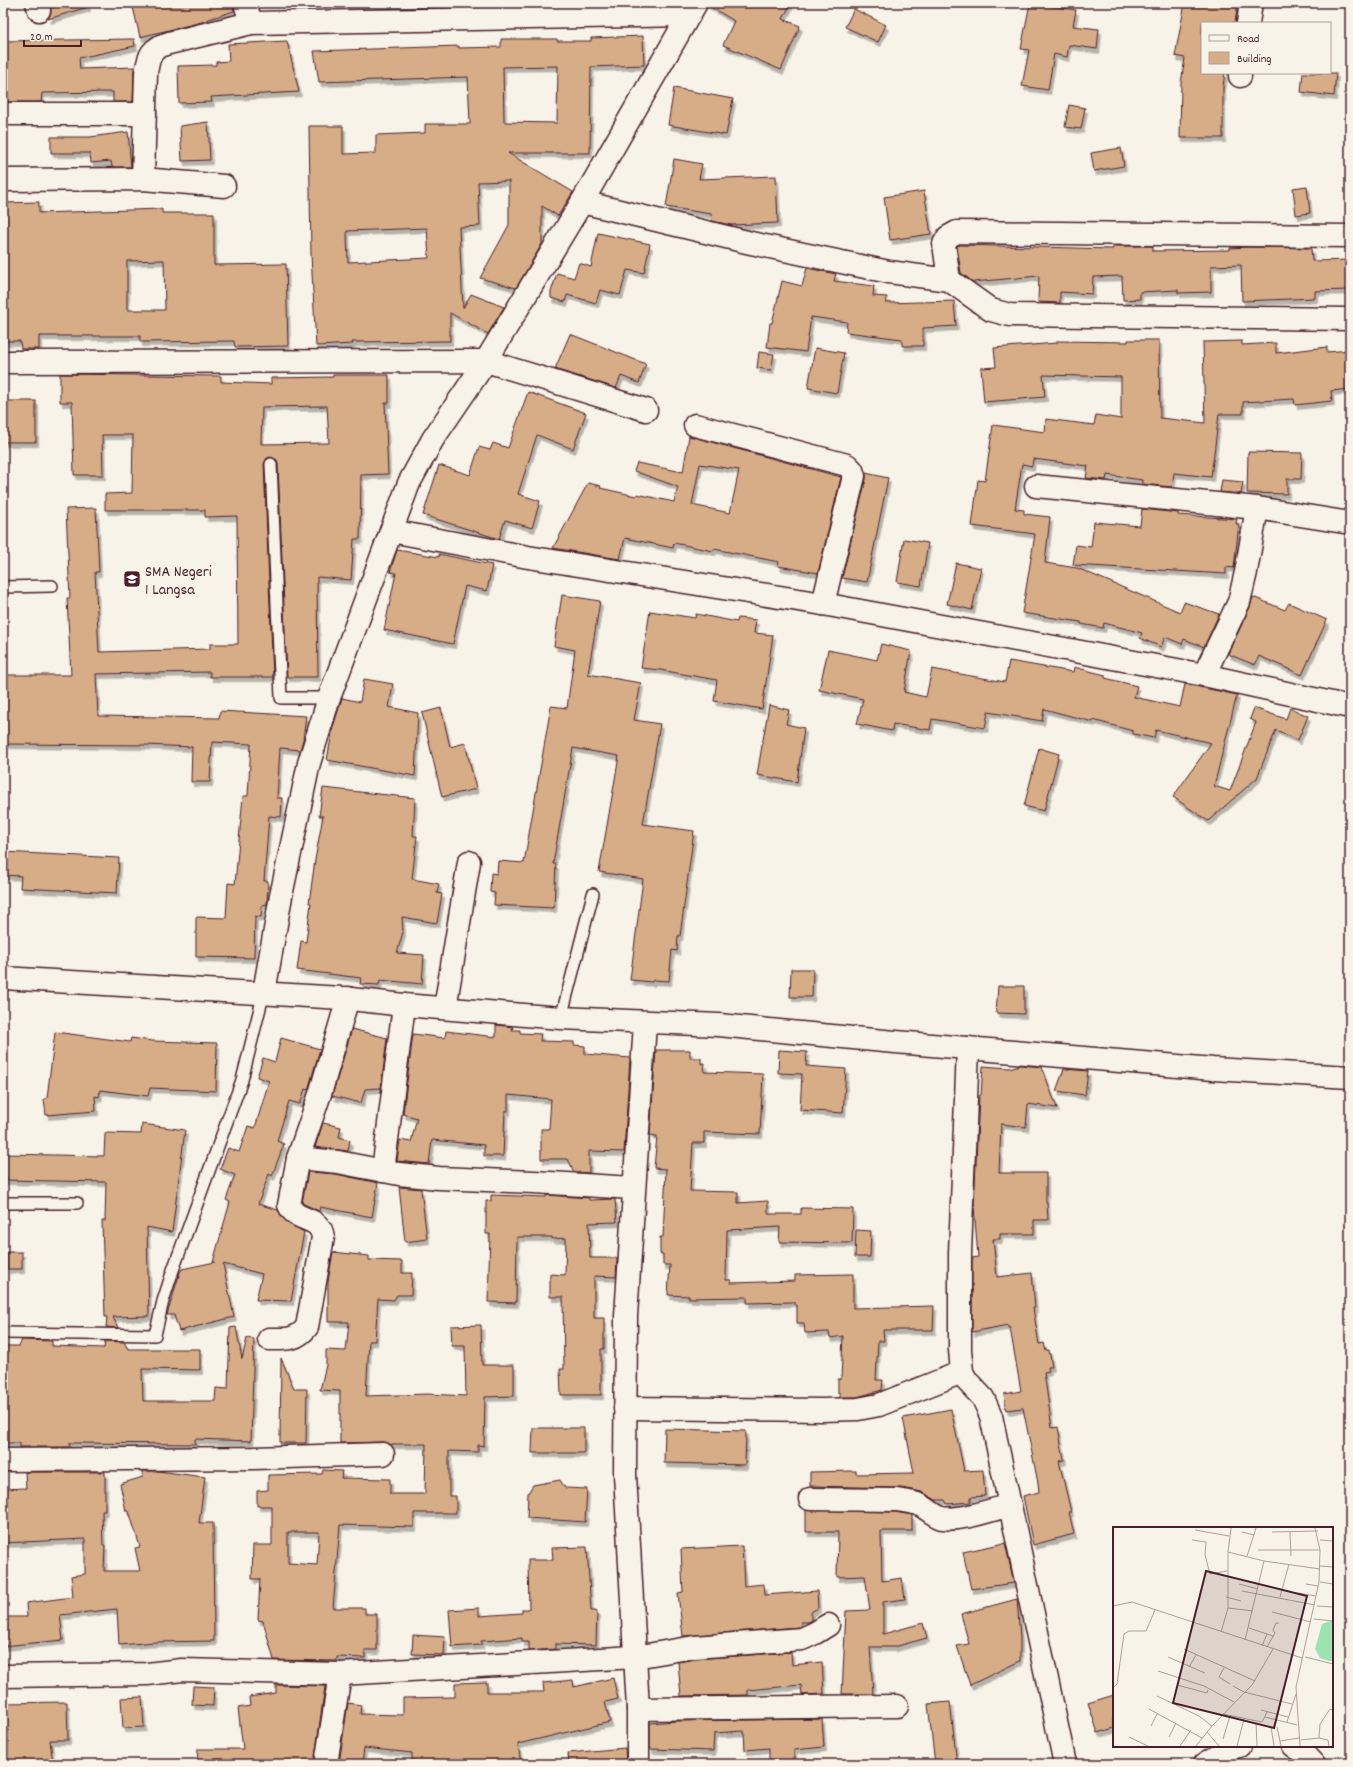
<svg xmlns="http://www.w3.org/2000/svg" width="1353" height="1767" font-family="Dekko,sans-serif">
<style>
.building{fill:#d7ad88;stroke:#4a1f2b;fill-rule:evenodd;filter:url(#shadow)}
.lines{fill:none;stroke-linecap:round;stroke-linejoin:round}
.service-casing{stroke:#4a1f2b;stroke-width:14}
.minor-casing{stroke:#4a1f2b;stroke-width:25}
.tertiary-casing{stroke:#4a1f2b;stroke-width:25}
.service{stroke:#f7f3e8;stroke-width:11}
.minor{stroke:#f7f3e8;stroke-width:22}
.tertiary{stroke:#f7f3e8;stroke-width:22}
.labels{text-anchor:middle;stroke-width:3;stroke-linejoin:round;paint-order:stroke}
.poi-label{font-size:16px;fill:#4a1f2b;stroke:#f7f3e8;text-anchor:start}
.inset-road{fill:none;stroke:#b29e9c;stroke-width:1}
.view{fill:#4a1f2b;fill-opacity:0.15;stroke:#4a1f2b;stroke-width:2}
.inset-edge{fill:none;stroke:#4a1f2b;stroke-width:2}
</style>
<defs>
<filter id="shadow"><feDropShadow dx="2.5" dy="4.5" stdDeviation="0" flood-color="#0004"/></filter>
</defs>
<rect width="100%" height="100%" fill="#f7f3e8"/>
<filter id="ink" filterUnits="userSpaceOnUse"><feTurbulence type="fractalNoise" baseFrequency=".025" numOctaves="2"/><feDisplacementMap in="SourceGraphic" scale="8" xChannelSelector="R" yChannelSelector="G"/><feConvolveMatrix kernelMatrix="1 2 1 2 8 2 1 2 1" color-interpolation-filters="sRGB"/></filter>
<g filter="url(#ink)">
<g class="building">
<polygon points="50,3 87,3 88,7 48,19 51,13"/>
<polygon points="132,3 233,3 234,11 206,20 206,21 140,37"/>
<polygon points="708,3 791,3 783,19 800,26 781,70 723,45 734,21 708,5"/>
<polygon points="1030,3 1076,10 1073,26 1099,29 1097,49 1069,45 1067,57 1054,54 1048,90 1022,86 1029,50 1021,49"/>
<polygon points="1185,3 1238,3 1235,23 1202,23 1202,73 1225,73 1223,86 1223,138 1180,138 1181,83 1185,58 1175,56"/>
<polygon points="854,9 886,25 878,42 845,27"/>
<path d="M643 36 644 65 591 67 590 153H508L573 192 558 216 542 206V244L516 288 480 278 509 225V181L478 182 480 226 459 227 463 308 471 294 504 307 488 334 450 313V341L352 342 353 344 316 346 311 255 309 126H343V154L376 153V135L425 133V124H470L468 77 319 82 314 51 459 46V48L501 47V39H557V41H591V38ZM558 66 557 123 504 122 503 67ZM427 228 429 258 348 262 347 231Z"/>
<polygon points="134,39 135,46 79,58 80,69 134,67 133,102 113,102 113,92 42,93 41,102 3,102 3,41"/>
<polygon points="287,41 299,92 211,97 212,102 179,103 178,66 216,65 216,62 229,61 228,44"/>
<polygon points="1303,73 1336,73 1334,96 1301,92"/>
<polygon points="674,88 733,99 726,135 668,125"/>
<polygon points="1069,105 1085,108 1081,129 1065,127"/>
<polygon points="208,122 210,160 182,161 180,126"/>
<polygon points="128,132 131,167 112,167 111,161 91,163 90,153 51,153 51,137 90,137"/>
<polygon points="1121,148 1124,166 1094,171 1091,153"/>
<polygon points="674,159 702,164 699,179 776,176 778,223 731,225 712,221 711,214 666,207"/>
<polygon points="1307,186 1310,213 1296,215 1293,188"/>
<polygon points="924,191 931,234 890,240 884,197"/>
<path d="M39 202V213L162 209V213H214V265L286 264 288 346 235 347 234 341 140 342V336H39V349H21L20 341H3V203ZM164 260 165 310H127V261Z"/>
<polygon points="598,233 650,244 644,273 627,270 620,295 600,290 596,303 567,295 565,302 551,298 551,292 557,273 574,278 579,263 591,267"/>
<polygon points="960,245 1113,249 1113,246 1153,246 1153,251 1230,250 1230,248 1248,247 1311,248 1312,261 1350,260 1350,290 1315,291 1315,298 1242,301 1241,265 1211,266 1211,292 1178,293 1178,290 1140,292 1140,299 1123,300 1122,276 1093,277 1092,294 1060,292 1060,303 1038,302 1039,276 973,282 961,273 957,246"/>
<polygon points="807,268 836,274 834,281 874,286 873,296 887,297 886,303 954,301 956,326 923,328 923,346 902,346 902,339 846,332 847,322 811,317 806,352 767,347 770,323 772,323 782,281 802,286"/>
<polygon points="570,334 646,364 639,383 621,376 616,388 555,369"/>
<polygon points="1128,340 1159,340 1160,418 1205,423 1203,342 1242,341 1242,345 1276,343 1276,353 1327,347 1327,352 1350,350 1350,389 1331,391 1332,401 1295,405 1294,399 1243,402 1243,414 1219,414 1211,477 1174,473 1172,487 1142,484 1142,480 1107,475 1106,480 1086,478 1088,466 1033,459 1032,466 1022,464 1015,509 1024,510 1024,514 1050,517 1045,563 1077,568 1180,612 1184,602 1219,614 1204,647 1184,639 1182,644 1165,637 1161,647 1140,638 1142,633 1104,623 1103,628 1081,624 1081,622 1022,613 1035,534 972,526 978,480 985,481 993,425 1045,432 1046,419 1094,425 1096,415 1121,419 1121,377 1043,375 1045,397 984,402 981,368 996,367 994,348 1057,343 1057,341 1128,342"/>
<polygon points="815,348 844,353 837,393 808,388"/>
<polygon points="759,352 774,354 771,370 757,368"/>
<path d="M60 374 221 376V382L271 384V378L333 377V375H389V403H385L388 474 361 475 360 539H354L351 580 317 577 318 677H287L278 464 277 460 271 457 267 458 264 464 273 677H210V672L96 674 98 716 219 718 220 711 306 716 303 740 300 750 280 748 277 798H282L281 817 269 816 264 881H268L267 904 262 905 261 917 255 916 254 958 196 957V917L226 918 228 883 235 884 243 796H248L251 744 212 742 210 782H191L192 747 145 745 3 744V675H71L67 598H70L66 509 96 508 99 572H95L99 652 210 649V644H238L237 516 205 517V510H105V494L132 493 133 435H102L103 475H74L72 402H60ZM327 406 329 443 261 444 262 407Z"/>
<polygon points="528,392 586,413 573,449 537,435 518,494 540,501 532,528 505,520 499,539 423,515 439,465 470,475 479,447 490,450 493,443 508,448"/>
<rect x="3" y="401" width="33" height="41"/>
<path d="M689 436 841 477 818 573 778 566 779 562 714 549 713 551 674 543 673 548 625 538 620 559 553 548 588 483 601 486 600 488 636 496 637 494 674 502 678 487 634 471 637 463 683 472ZM700 464 739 470 730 513 692 505Z"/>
<polygon points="1248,452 1302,453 1301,479 1287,479 1287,494 1247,493"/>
<polygon points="866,473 888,478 867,582 842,578 866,479"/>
<polygon points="1222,480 1243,482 1241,494 1220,492"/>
<polygon points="1142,509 1178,513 1178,515 1237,519 1236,524 1239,524 1234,568 1226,567 1226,574 1073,565 1076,545 1091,547 1094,522 1140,526"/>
<polygon points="904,539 928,543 921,586 897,582"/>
<polygon points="397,550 439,557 439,554 492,565 487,591 465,586 453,644 384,630 396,573 390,572"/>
<polygon points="956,563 981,568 972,610 947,604"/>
<polygon points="562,595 600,601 588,674 641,683 634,720 660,724 643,824 694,831 680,936 678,936 677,951 672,950 669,981 653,980 652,982 630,980 643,879 599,872 619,756 573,748 553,864 556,864 554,908 494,905 495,893 490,892 491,873 497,874 498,861 524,863 551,706 567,708 575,650 554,646"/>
<polygon points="1253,597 1285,610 1289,603 1327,620 1302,675 1259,656 1255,665 1228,654 1250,607"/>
<polygon points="650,611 695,618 696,614 737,622 738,618 756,620 754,633 773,635 762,709 714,701 717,680 660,670 641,668"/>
<polygon points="881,644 911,651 904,692 926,697 932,669 1005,682 1009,661 1073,672 1074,667 1105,675 1105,678 1137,686 1134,697 1180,707 1185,684 1237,695 1214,786 1230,791 1256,722 1250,719 1254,708 1286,719 1290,708 1308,716 1298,740 1276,730 1257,778 1208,821 1173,797 1211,743 1156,730 1154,738 1133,734 1133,731 1093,720 1093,722 1044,709 1042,721 988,712 985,728 932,719 930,730 893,724 892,731 857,724 863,699 819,690 828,650 877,660"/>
<polygon points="364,679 393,684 389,707 418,713 415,776 327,760 333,727 342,698 360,702"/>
<polygon points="769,705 789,710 786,724 804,728 797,782 757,775"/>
<polygon points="441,708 450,747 465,743 476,789 442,797 422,713"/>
<polygon points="1039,748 1059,754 1044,811 1024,806"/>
<polygon points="323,788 415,798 413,836 417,836 412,879 439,884 437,893 442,894 437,923 402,917 403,932 397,953 424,955 422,984 380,980 379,985 360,984 361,978 297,970 301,941 306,942 311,903 309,903 315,860 323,816 319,816"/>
<polygon points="3,852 119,858 117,893 20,888 21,876 3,875"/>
<polygon points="791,969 813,969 812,997 790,997"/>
<polygon points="998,986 1024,986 1024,1014 996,1013"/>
<polygon points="496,1025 513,1027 512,1030 520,1030 520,1033 541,1034 540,1041 574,1042 574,1045 585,1046 585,1054 630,1058 624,1152 589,1151 589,1173 574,1172 568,1159 541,1159 541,1129 549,1129 551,1099 508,1095 508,1111 505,1111 503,1156 484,1156 484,1145 432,1140 429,1164 397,1161 400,1140 411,1142 417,1118 403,1114 413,1034 445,1038 446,1031 496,1037"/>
<polygon points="352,1029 387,1038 381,1088 365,1089 361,1103 332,1096"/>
<polygon points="55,1032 130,1042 131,1038 152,1041 217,1043 216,1091 150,1088 148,1096 100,1090 99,1097 95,1096 96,1111 46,1115 44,1099 47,1098"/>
<polygon points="281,1038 320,1049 308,1090 305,1089 300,1104 289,1101 277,1141 284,1144 272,1176 269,1174 258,1204 278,1210 282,1217 289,1224 304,1232 291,1301 256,1300 262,1274 223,1264 234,1317 179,1331 174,1315 167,1315 180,1272 182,1269 215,1262 213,1262 230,1202 226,1200 235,1175 220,1169 228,1148 239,1152 248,1126 255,1128 269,1081 257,1077 263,1058 275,1062"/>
<polygon points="656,1050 690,1050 690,1058 701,1058 701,1064 705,1063 704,1072 763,1074 760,1134 704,1132 704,1143 693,1143 690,1191 738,1192 738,1203 768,1201 768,1214 801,1214 801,1208 853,1209 852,1243 779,1242 780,1227 727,1230 726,1280 731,1280 731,1283 795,1281 795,1275 853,1274 853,1308 934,1306 933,1330 883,1330 884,1341 878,1341 876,1380 883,1380 882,1390 857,1397 840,1397 840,1393 838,1393 838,1379 841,1379 843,1336 830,1338 829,1332 805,1333 804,1323 797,1323 797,1305 795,1305 795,1302 747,1303 747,1297 689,1298 689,1296 668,1295 670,1265 663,1265 663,1254 660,1254 660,1237 663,1237 666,1169 654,1168 657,1136 650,1135"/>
<polygon points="779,1050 807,1052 806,1066 846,1069 843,1113 800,1110 802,1074 778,1073"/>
<polygon points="1020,1065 1042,1067 1057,1108 1028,1104 1026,1127 1001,1124 999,1173 1046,1173 1046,1203 1047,1203 1048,1220 1034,1220 1034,1234 1000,1234 1000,1239 993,1239 997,1277 1032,1273 1035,1308 1033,1308 1039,1344 1044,1343 1046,1351 1049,1350 1052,1367 1048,1367 1049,1371 1044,1372 1052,1428 1058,1427 1064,1460 1059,1461 1071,1512 1069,1512 1074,1534 1033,1545 1023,1496 1039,1492 1038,1483 1023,1408 1006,1410 1004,1394 1021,1391 1010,1328 1008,1328 1008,1325 972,1332 972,1258 978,1257 974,1207 979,1096 981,1095 983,1066 1009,1068"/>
<polygon points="1064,1069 1088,1071 1085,1095 1056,1091"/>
<polygon points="323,1123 341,1127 339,1137 350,1140 348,1151 315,1147"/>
<polygon points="142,1124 185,1130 172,1232 147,1227 149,1316 113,1317 118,1328 106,1327 107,1317 105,1317 102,1221 105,1221 106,1182 3,1180 3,1154 104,1156 105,1133 141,1134"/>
<polygon points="308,1172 336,1174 378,1183 372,1217 320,1207 319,1211 304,1204 302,1203"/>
<polygon points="399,1187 421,1189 427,1239 405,1242"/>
<polygon points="491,1195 546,1197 546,1195 589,1198 589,1200 615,1199 617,1222 589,1223 590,1258 617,1258 616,1277 594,1276 594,1318 604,1318 604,1349 601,1349 601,1395 561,1395 560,1369 564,1369 563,1297 550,1297 550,1274 565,1275 566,1238 552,1239 552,1237 517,1237 516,1303 488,1302 490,1234 486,1234 486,1201 491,1201"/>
<polygon points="856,1230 871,1231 870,1257 855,1257"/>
<rect x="7" y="1252" width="15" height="17"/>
<path d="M333 1252 369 1256V1260L402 1261V1273H412L411 1295H397L394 1300 378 1299 375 1341H369L366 1396 428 1394 466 1396 465 1346H452L451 1326 481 1325 482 1365H514V1396L485 1397 484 1446 478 1445V1452L449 1451V1496H456V1513H414V1527L340 1525 333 1608H365V1614H377V1650H365V1658L337 1657V1661L274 1660 263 1621 258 1620 260 1579H252L253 1545H272V1506H257V1491L268 1490V1475L322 1474 323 1470 342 1471 341 1478 390 1479V1494H425L426 1444H392V1445L383 1442 340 1443V1391L320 1390 326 1365V1350L346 1351 349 1322H328V1282ZM288 1532H319L317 1565 288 1563Z"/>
<polygon points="236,1327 242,1359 247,1338 254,1339 251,1441 195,1439 195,1444 70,1443 70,1447 20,1447 20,1443 3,1443 3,1346 19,1346 22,1340 52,1341 52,1346 104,1348 105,1341 124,1342 128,1349 200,1349 200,1370 142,1369 143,1401 215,1401 216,1388 228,1389 230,1328"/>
<polygon points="281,1358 294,1389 307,1389 306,1443 280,1443"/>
<polygon points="951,1409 964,1471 983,1470 985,1496 971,1497 971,1502 947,1504 945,1500 936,1500 922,1492 901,1488 810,1486 810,1472 856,1471 856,1474 914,1473 903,1418"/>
<polygon points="533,1428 584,1428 584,1453 532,1453"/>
<polygon points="665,1429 746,1431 745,1465 664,1463"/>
<polygon points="143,1471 158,1471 205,1477 199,1523 213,1523 214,1641 156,1642 119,1645 117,1609 60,1615 63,1640 3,1646 3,1617 27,1617 26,1603 73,1597 71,1576 85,1574 85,1539 3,1543 3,1489 26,1488 25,1472 105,1472 105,1511 102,1511 103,1545 105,1545 104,1571 140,1571 135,1548 140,1547 129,1511 126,1511 120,1484 143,1477"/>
<polygon points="560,1480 565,1488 587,1489 585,1522 527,1518 528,1493 533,1485"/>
<polygon points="806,1510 895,1512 912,1515 912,1531 881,1531 882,1581 902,1578 905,1599 883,1602 883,1634 923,1623 927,1638 894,1647 870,1647 873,1694 842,1694 846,1611 870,1610 865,1576 837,1577 838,1532 806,1532"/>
<polygon points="1005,1543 1014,1583 971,1589 963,1552"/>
<polygon points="742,1546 744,1586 764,1584 765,1595 817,1591 818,1608 811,1612 811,1621 808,1622 801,1622 801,1626 799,1627 683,1636 678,1593 683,1592 681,1549"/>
<polygon points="587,1547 591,1611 597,1611 596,1645 555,1644 555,1649 529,1651 529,1642 522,1642 522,1638 481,1641 481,1645 452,1647 449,1610 479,1608 479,1616 522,1613 522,1609 529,1609 528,1560 553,1560 552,1548"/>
<polygon points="1017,1599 1020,1637 1020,1661 970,1685 957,1646 969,1644 961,1614"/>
<polygon points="413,1635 445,1637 444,1655 412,1654"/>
<polygon points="791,1652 792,1665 822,1662 824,1694 802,1695 801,1685 748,1690 748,1695 681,1696 678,1662 696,1659"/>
<polygon points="613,1678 618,1699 605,1702 610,1722 518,1744 521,1764 412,1764 412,1753 364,1748 362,1764 339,1764 348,1703 361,1705 360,1714 403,1715 403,1698 455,1697 455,1683 487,1682 487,1692 544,1692 543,1683 573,1680 574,1687"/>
<polygon points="276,1685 325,1686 314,1764 197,1764 198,1749 243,1749 238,1708 250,1706 249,1697 276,1693"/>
<polygon points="193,1686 214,1687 213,1706 192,1705"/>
<polygon points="1114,1695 1114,1728 1098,1733 1088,1703"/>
<polygon points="142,1697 144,1727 123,1728 121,1698"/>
<polygon points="67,1702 68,1740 50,1740 53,1764 3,1764 3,1703"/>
<polygon points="950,1702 957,1764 935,1764 928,1704"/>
<polygon points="822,1719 824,1747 794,1750 794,1764 769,1764 769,1748 745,1750 744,1731 714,1733 713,1751 650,1749 650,1723 677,1721"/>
<polygon points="625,1748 626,1764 569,1764 568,1753"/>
</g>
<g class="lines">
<g class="service-casing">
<g id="service">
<polyline points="271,464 281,698 329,698"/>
<polyline points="3,587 52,586"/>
<polyline points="561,1018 593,894"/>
<polyline points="3,1203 77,1203"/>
<polyline points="3,1333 155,1335 163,1301 173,1270 242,1080 264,992"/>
</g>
</g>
<g class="minor-casing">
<g id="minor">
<polyline points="37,3 39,10"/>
<polyline points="245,3 251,23"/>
<polyline points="1248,23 1251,3"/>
<polyline points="1240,76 1240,73"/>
<polyline points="3,114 145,114"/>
<path d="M143 179 146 73C149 55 151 48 169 43L251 23 689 15"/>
<polyline points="3,180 143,179 224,186"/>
<polyline points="582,202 751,243 889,272 949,280 991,310 1010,315 1350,319"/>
<polyline points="949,280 944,244 948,237 957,232 1350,236"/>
<polyline points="3,362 486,361 646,410"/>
<polyline points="695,425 847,465 852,470 854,476 823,604"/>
<polyline points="1036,486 1257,508 1350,523"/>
<polyline points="391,531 528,557 823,604 1204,675 1350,707"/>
<polyline points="1204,675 1239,602 1246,572 1257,508"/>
<polyline points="264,992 281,896 309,763 329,698 409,483 433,439 486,361 582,202 696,3"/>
<polyline points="445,1008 469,862"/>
<polyline points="968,1048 960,1253 960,1350 962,1372 967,1381 983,1398 991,1416 1065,1764"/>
<polyline points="298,1158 338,1162 399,1174 439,1178 534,1182 633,1188"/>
<polyline points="383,1171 404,1005"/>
<path d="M269 1339C285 1339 296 1341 307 1327L323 1237C320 1215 296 1223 289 1205L298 1158 320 1094 348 998"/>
<polyline points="625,1408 822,1410 858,1409 879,1405 962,1372"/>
<polyline points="3,1460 254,1458 383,1454"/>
<path d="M810 1499 896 1500C904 1501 913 1502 920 1505 928 1509 934 1516 942 1518 961 1521 991 1510 1010 1505"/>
<polyline points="3,1676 147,1674 182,1670 340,1674 635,1657 694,1647 802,1639 815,1633 828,1625"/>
<polyline points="638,1709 897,1706"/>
<polyline points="1294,1746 1303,1751 1315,1764"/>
<polyline points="326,1764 340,1674"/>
<polyline points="638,1764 638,1709 625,1474 626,1316 645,1023"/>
<polyline points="1205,1764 1229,1749 1239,1746"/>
</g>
</g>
<g class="tertiary-casing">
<polyline id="tertiary" points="3,978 342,998 404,1005 561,1018 719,1025 884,1041 1213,1069 1350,1077"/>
</g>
<use href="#service" class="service"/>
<use href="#minor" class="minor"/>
<use href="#tertiary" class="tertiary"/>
</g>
</g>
<defs>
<g id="school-square" transform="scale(0.9)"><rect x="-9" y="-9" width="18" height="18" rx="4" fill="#4a1f2b" stroke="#f7f3e8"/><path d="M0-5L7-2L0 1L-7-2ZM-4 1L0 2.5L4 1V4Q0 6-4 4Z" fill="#fff"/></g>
</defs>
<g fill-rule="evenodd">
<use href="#school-square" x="132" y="579"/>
</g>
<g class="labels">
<g class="poi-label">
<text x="145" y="576">SMA Negeri<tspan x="145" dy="18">1 Langsa</tspan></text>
</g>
</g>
<g transform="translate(1113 1527)">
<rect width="220" height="220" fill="#f7f3e8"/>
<path d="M220 93V134H216L207 131 202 122 209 97Z" fill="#9ce3b1"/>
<path class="inset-road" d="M82 3 116 9M129 5 141 8M159 5 205 4M177 5 178 29M79 13 93 15 92 28 97 47 114 44M207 13 220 14M145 23H207M115 25 151 34 207 42M134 29 143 1M207 39 220 40M207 55 220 57M126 57 145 62M193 57 205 59M129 64 202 78M185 66 203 69M113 70 128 74M167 70 176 37M0 79 19 75 189 131M204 79 220 80M115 81 140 84M159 85 198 95M201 92 220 94M136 101 160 109M108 105 115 81V25L118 1M132 113 151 34M149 119 154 107M154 120 162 106 160 103 163 96H166M71 122 142 154M55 130 92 146M192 130 220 137M76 140 83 128M111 141 106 150 117 157M45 144 91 159 121 175M64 158 94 166 95 163M120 159 131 165 179 177M0 161 4 157 11 107 16 104H33L42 83M44 169 86 189 99 199M36 182 89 211M148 183 175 190M110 187 149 195 154 185M152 190 184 198M143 195 144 219M174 195 183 167M38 199 44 187M158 200 161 219M164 200 168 219M94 205 106 219M16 210 35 219M56 210 63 196M206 211 207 197 217 182 220 183M110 212 117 189M188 213 206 211 215 213 216 219M167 214 186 211M67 219 78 203M83 219 99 199 139 158 160 122M124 219 131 192M187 219 183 160 206 55 207 23 202 1"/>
<path class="view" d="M93 44 194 69 161 201 60 176Z"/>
<rect width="220" height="220" class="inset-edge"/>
</g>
<rect width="1353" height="1767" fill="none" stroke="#f7f3e8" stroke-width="16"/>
<rect x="8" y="8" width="1337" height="1751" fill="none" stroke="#4a1f2b" stroke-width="1.5" filter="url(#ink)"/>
<rect x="1201" y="22" width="130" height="52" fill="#f7f3e8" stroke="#b29e9c"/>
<rect x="1209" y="35" width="20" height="6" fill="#f7f3e8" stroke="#b29e9c"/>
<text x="1237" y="42" font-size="12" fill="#4a1f2b">Road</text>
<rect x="1209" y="52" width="20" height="12" fill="#d7ad88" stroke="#b29e9c"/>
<text x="1237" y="62" font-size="12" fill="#4a1f2b">Building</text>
<path d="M24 40v6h57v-6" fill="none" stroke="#4a1f2b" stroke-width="2"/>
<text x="30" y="40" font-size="12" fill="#4a1f2b" stroke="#f7f3e8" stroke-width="3" paint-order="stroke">20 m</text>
</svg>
